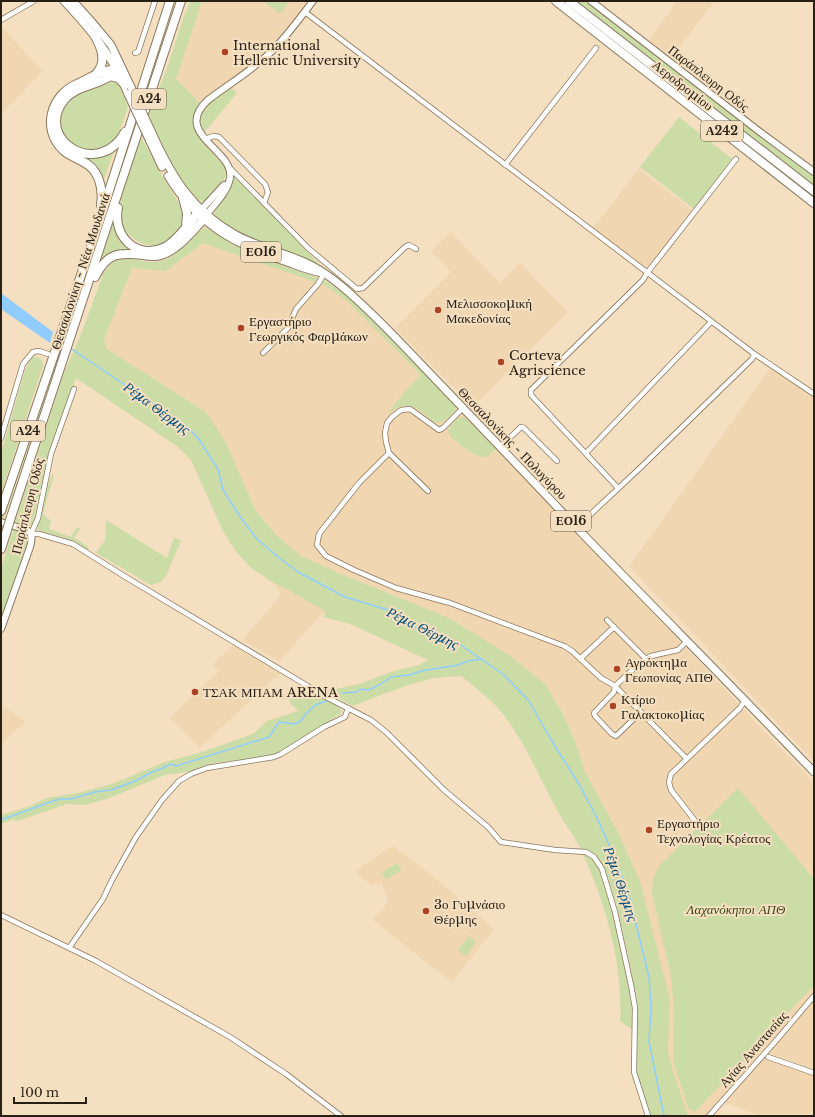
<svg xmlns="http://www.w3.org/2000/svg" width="815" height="1117" font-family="'Libre Baskerville',serif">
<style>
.built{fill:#f0d6b1}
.green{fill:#ccdca6}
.water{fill:#90cdfe}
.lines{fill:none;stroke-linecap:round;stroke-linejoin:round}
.stream{stroke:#90cdfe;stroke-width:1.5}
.street-casing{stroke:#8a775c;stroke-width:6}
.secondary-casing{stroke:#8a775c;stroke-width:8}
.primary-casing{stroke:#8a775c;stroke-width:9}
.highway-casing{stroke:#8a775c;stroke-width:10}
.street{stroke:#fff;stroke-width:4.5}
.secondary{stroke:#fff;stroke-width:6}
.primary{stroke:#fff;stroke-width:7}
.highway{stroke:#fff;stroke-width:8}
.primary-bridge-casing{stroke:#8a775c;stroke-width:9;stroke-linecap:butt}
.highway-bridge-casing{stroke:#8a775c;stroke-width:10;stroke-linecap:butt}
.primary-bridge{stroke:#fff;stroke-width:7}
.highway-bridge{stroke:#fff;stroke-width:8}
.poi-dot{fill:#ab4323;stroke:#f4dfc1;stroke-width:1.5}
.labels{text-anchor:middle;stroke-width:4;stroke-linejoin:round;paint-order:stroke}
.shield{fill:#f4dfc1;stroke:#655949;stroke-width:1}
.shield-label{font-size:12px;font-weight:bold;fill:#282015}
.poi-label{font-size:13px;fill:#282015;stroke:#f4dfc1;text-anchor:start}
.street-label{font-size:13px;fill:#282015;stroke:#f4dfc1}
.park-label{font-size:13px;font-style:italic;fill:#3b4715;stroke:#f4dfc1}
.water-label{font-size:14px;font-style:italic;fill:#004c78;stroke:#f4dfc1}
</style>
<rect width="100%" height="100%" fill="#f4dfc1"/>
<g class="built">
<polygon points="202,1 308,1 275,44 256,61 200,103 176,79"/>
<polygon points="677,1 715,1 671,58 649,40"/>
<polygon points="3,29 43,71 1,114 1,30"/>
<polygon points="639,169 693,211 647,270 593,228"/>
<polygon points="451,232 500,283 520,263 568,312 473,407 395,328 451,272 431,251"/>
<polygon points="203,243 321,283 346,300 421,376 459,408 780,748 814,782 814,992 706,1116 688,1116 678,1087 671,1065 618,832 584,770 575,741 563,714 545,684 509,655 449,618 341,574 301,556 277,536 256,511 225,441 206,412 107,349 104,340 132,268 166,271"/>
<polygon points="770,368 814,397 814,762 694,634 629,567"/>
<polygon points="275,584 285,588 325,611 279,661 242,640 281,595"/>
<polygon points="235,643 282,672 199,748 170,718 219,671 213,664"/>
<polygon points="1,705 26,721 1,744"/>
<polygon points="393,846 430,874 494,929 452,982 373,920 388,902 382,884 371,885 355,871"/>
<polygon points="814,998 814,1070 768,1053"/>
<polygon points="764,1057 814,1076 814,1116 760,1116 724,1102"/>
</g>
<g class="green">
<path d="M191 1H202L176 79 200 103C177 131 215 148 226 170 226 181 220 186 213 194 209 197 206 202 200 201 185 200 155 134 147 119L168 65 184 16Z"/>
<polygon points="263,1 285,1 288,4 280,14"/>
<polygon points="574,1 586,1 814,176 814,187"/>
<path d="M111 80C121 82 124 99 128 107 122 126 115 152 90 152 83 152 75 148 68 146L57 125 69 97 105 81Z"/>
<path d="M231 87 237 93 203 134C195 106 211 101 231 87Z"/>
<polygon points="679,117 732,159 694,209 640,167"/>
<path d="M141 137C148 149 154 162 161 174 166 183 182 205 183 214 184 220 181 225 178 231 158 260 116 241 120 206 122 184 134 158 141 137Z"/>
<polygon points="57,138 81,156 116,145 101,188 99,181"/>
<path d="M235 177 324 269C294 254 261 247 233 230 226 227 221 222 215 218L214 210 232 178Z"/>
<path d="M112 219 119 235 136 251C121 249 110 250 99 261Z"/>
<path d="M207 228 233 245 268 260 318 278 315 282 203 243 166 271 132 268 104 340 107 349 206 412 225 441 256 511 277 536 301 556 341 574 449 618 509 655 545 684 563 714 575 741 584 770 618 832 640 881 670 1000 668 1047 671 1065 688 1116H651L635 1069 637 1007 630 963 616 904 605 870 599 859 590 851 582 850C574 836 564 823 556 808 541 781 529 751 511 725 498 705 479 690 461 676L434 678 408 685 352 706 326 691 359 684 394 671 419 665 428 660 350 624 324 617 325 611 285 588 275 584 250 567 234 549 223 531 191 460 178 447 76 378 50 452 33 523 32 526 15 522 64 373 82 332 103 274C122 245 137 267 161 261 178 256 187 241 200 231L203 229Z"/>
<path d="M324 280 349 297 454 402C456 407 457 409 453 413 430 437 430 409 409 406 400 404 394 410 387 415L401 396 421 375 346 300 321 283Z"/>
<polygon points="58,349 60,350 1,528 1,519"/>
<path d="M34 357C41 357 43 361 43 366L1 494V453L25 370 31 358Z"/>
<path d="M461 417 465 418 496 449 487 457C471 457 461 445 449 435L448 431C451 424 454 420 461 417Z"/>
<polygon points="52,474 54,475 43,514 51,521 49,529 71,537 77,527 81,529 74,537 89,548 87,550 74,541 37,530 45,493"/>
<polygon points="106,520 167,558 174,537 181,541 166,576 161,582 151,585 96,553 105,540"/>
<polygon points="14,528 26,533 29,540 1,624 1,568"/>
<polygon points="306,687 337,702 342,712 339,715 277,753 270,756 210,764 188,772 165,775 107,799 84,805 67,804 15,822 15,819 1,824 1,815 30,806 47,798 78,793 112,784 165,762 202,752 253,734 267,721 298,711 289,702 292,693 298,695"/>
<polygon points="738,788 814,879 814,985 696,1111 691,1111 688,1107 673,1060 674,1011 671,976 652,893 653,879 659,866"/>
<path d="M583 854 591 856 601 870 614 911 633 994V1030L620 1021C623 964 606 905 583 854Z"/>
<polygon points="397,863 401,870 386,880 382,872"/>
<polygon points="469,936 476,942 466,956 458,950"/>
</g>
<polygon class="water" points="1,293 53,332 50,343 1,309"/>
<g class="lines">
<g class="stream">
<polyline points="70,348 186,426 198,438 218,469 223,490 241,518 257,539 279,558 298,572 345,597 395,612 419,629 439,638 459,644 503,674 529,701 550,738 580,786 597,818 615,858 629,896 649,977 651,1008 649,1041 664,1116"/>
<polyline points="343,693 357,692 361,689 369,690 379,685 391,677 410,675 421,671 458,665 468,661 482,659"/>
<polyline points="1,820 50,802 60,799 71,799 95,792 111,790 135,781 152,772 163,768 171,764 176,766 269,737 279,722 294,724 301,721 304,716 314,706 328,700"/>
</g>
<g class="street-casing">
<g id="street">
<polyline points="305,12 753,353 754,355 752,359 640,468 577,527"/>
<polyline points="1,20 34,1"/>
<polyline points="135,53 138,52 155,1"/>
<polyline points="205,139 214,136 219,137 265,184 268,192 264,203"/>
<polyline points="505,165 596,48"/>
<polyline points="228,166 308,248 357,289 363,288 405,247 409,245 416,249"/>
<polyline points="263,353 288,328 296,309 318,284 324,274"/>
<polyline points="753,353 814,394"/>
<polyline points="74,389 51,454 38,518 31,534 39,534 73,544 124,576 326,697 371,720 386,732 444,790 488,827 501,842 555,850 586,852 594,857 602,869 615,912 631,985 635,1008 634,1072 648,1116"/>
<polyline points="1,438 23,364 33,352 39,351 48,354"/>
<polyline points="500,447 521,427 524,428 557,461"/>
<polyline points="389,453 359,483 319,534 317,545 326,556 354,570 396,588 450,603 564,646 572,651 601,678 615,686 686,758"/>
<polyline points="586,453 711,322"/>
<polyline points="618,488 531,395 531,390 643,280 647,273 736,159"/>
<polyline points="428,491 389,453 386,442 385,433 387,423 392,417 401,410 410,409 439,430 443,428 463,408"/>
<polyline points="607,620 646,659"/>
<polyline points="580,659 614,627"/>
<polyline points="641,712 616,736 612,734 595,716 594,713 614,692 615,686 641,662 651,656 678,650 687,641"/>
<polyline points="699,826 671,790 669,782 671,774 740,708 745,700"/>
<polyline points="1,915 96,961 230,1037 286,1074 341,1116"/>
<polyline points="69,948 103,899 112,880 136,837 162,800 179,781 191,774 207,768 274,757 281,754 324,727 345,717 348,708"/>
<polyline points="768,1057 814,1073"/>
<polyline points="709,1116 774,1043 814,996"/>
</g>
</g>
<g class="secondary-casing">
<g id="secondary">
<polyline points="591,1 760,132 814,172"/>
<polyline points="202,209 224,185"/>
<path d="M207 214C215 204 228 191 230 178 235 150 171 134 208 100 229 84 253 70 272 51 287 36 300 18 313 1"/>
<path d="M1 522 27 530C33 534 32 540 30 547L1 629"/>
</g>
</g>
<g class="primary-casing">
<g id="primary">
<path d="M64 1C92 31 112 55 128 94"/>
<polyline points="73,1 91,21 111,45 131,87"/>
<path d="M152 133C172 177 192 211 236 235 257 246 280 252 302 261 321 269 339 283 355 298 385 325 412 355 440 384 486 432 531 479 576 527 655 609 735 689 814 772"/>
<polyline points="147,135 162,167"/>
<path d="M168 176C197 224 235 245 287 262 298 266 310 271 322 273"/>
</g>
</g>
<g class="highway-casing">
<g id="highway">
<polyline points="556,1 814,203"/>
<polyline points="569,1 814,191"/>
<path d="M95 36C102 49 107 62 96 74"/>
<path d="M117 70C115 72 113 75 110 76 96 86 75 86 64 100 33 140 99 180 125 132"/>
<polyline points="110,76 118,78 124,84"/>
<polyline points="183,198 187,213 186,227"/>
<path d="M101 205C103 195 101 181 95 172 88 160 72 159 63 150 41 129 51 95 77 84 89 79 103 68 117 70"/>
<path d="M118 208C112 236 137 261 165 247 177 241 189 223 198 213"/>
<path d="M95 277C107 253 118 252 143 255 149 256 155 257 161 255 179 249 191 232 204 219"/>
<polyline points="1,511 99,222 170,1"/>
<polyline points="11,517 181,1"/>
<polyline points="1,549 7,530"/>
</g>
</g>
<use href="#street" class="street"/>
<use href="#secondary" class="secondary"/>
<use href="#primary" class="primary"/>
<use href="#highway" class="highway"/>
<g class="primary-bridge-casing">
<g id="primary-bridge">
<polyline points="131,87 152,133"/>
<polyline points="128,94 147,135"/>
</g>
</g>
<g class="highway-bridge-casing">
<polyline id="highway-bridge" points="7,530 11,517"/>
</g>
<use href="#primary-bridge" class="primary-bridge"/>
<use href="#highway-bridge" class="highway-bridge"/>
</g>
<g class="poi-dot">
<circle cx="225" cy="52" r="4"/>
<circle cx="438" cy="310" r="4"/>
<circle cx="241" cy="328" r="4"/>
<circle cx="501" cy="362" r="4"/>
<circle cx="617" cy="669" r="4"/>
<circle cx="195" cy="692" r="4"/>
<circle cx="613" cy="706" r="4"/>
<circle cx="649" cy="830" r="4"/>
<circle cx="426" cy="911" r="4"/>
</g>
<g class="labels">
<g class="shield">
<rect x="132" y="89" width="34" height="20" rx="3"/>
<rect x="701" y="121" width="42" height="20" rx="3"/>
<rect x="241" y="242" width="40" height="20" rx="3"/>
<rect x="11" y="421" width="34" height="20" rx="3"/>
<rect x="551" y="511" width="40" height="20" rx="3"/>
</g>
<g class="shield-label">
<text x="149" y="103">Α24</text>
<text x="722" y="135">Α242</text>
<text x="261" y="256">ΕΟ16</text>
<text x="28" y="435">Α24</text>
<text x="571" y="525">ΕΟ16</text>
</g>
<g class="poi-label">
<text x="233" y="50">International<tspan x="233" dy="15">Hellenic University</tspan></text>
<text x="446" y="308">Μελισσοκομική<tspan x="446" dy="15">Μακεδονίας</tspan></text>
<text x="249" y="326">Εργαστήριο<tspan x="249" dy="15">Γεωργικός Φαρμάκων</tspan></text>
<text x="509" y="360">Corteva<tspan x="509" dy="15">Agriscience</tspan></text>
<text x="625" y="667">Αγρόκτημα<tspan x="625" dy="15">Γεωπονίας ΑΠΘ</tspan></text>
<text x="203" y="697">ΤΣΑΚ ΜΠΑΜ ARENA</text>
<text x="621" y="704">Κτίριο<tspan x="621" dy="15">Γαλακτοκομίας</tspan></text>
<text x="657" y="828">Εργαστήριο<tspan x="657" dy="15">Τεχνολογίας Κρέατος</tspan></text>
<text x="434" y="909">3ο Γυμνάσιο<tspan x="434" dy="15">Θέρμης</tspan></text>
</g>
<g class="street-label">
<text transform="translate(709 78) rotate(38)" y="5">Παράπλευρη Οδός</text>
<text transform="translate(683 85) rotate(38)" y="5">Αεροδρομίου</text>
<text transform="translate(80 271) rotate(-72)" y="5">Θεσσαλονίκη - Νέα Μουδανιά</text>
<text transform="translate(513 443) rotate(46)" y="5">Θεσσαλονίκης - Πολυγύρου</text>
<text transform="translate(27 506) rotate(-76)" y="5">Παράπλευρη Οδός</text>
<text transform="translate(753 1049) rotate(-49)" y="5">Αγίας Αναστασίας</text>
</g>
<g class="park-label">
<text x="736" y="914">Λαχανόκηποι ΑΠΘ</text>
</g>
<g class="water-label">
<text transform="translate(157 408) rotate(36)" y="5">Ρέμα Θέρμης</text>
<text transform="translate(423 628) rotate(26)" y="5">Ρέμα Θέρμης</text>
<text transform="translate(621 884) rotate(71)" y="5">Ρέμα Θέρμης</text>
</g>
</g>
<rect width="815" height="1117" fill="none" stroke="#282015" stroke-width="4"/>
<path d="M14 1097v6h72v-6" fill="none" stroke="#282015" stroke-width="2"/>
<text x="20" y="1097" font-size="12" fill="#282015" stroke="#f4dfc1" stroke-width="3" paint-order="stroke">100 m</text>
</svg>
